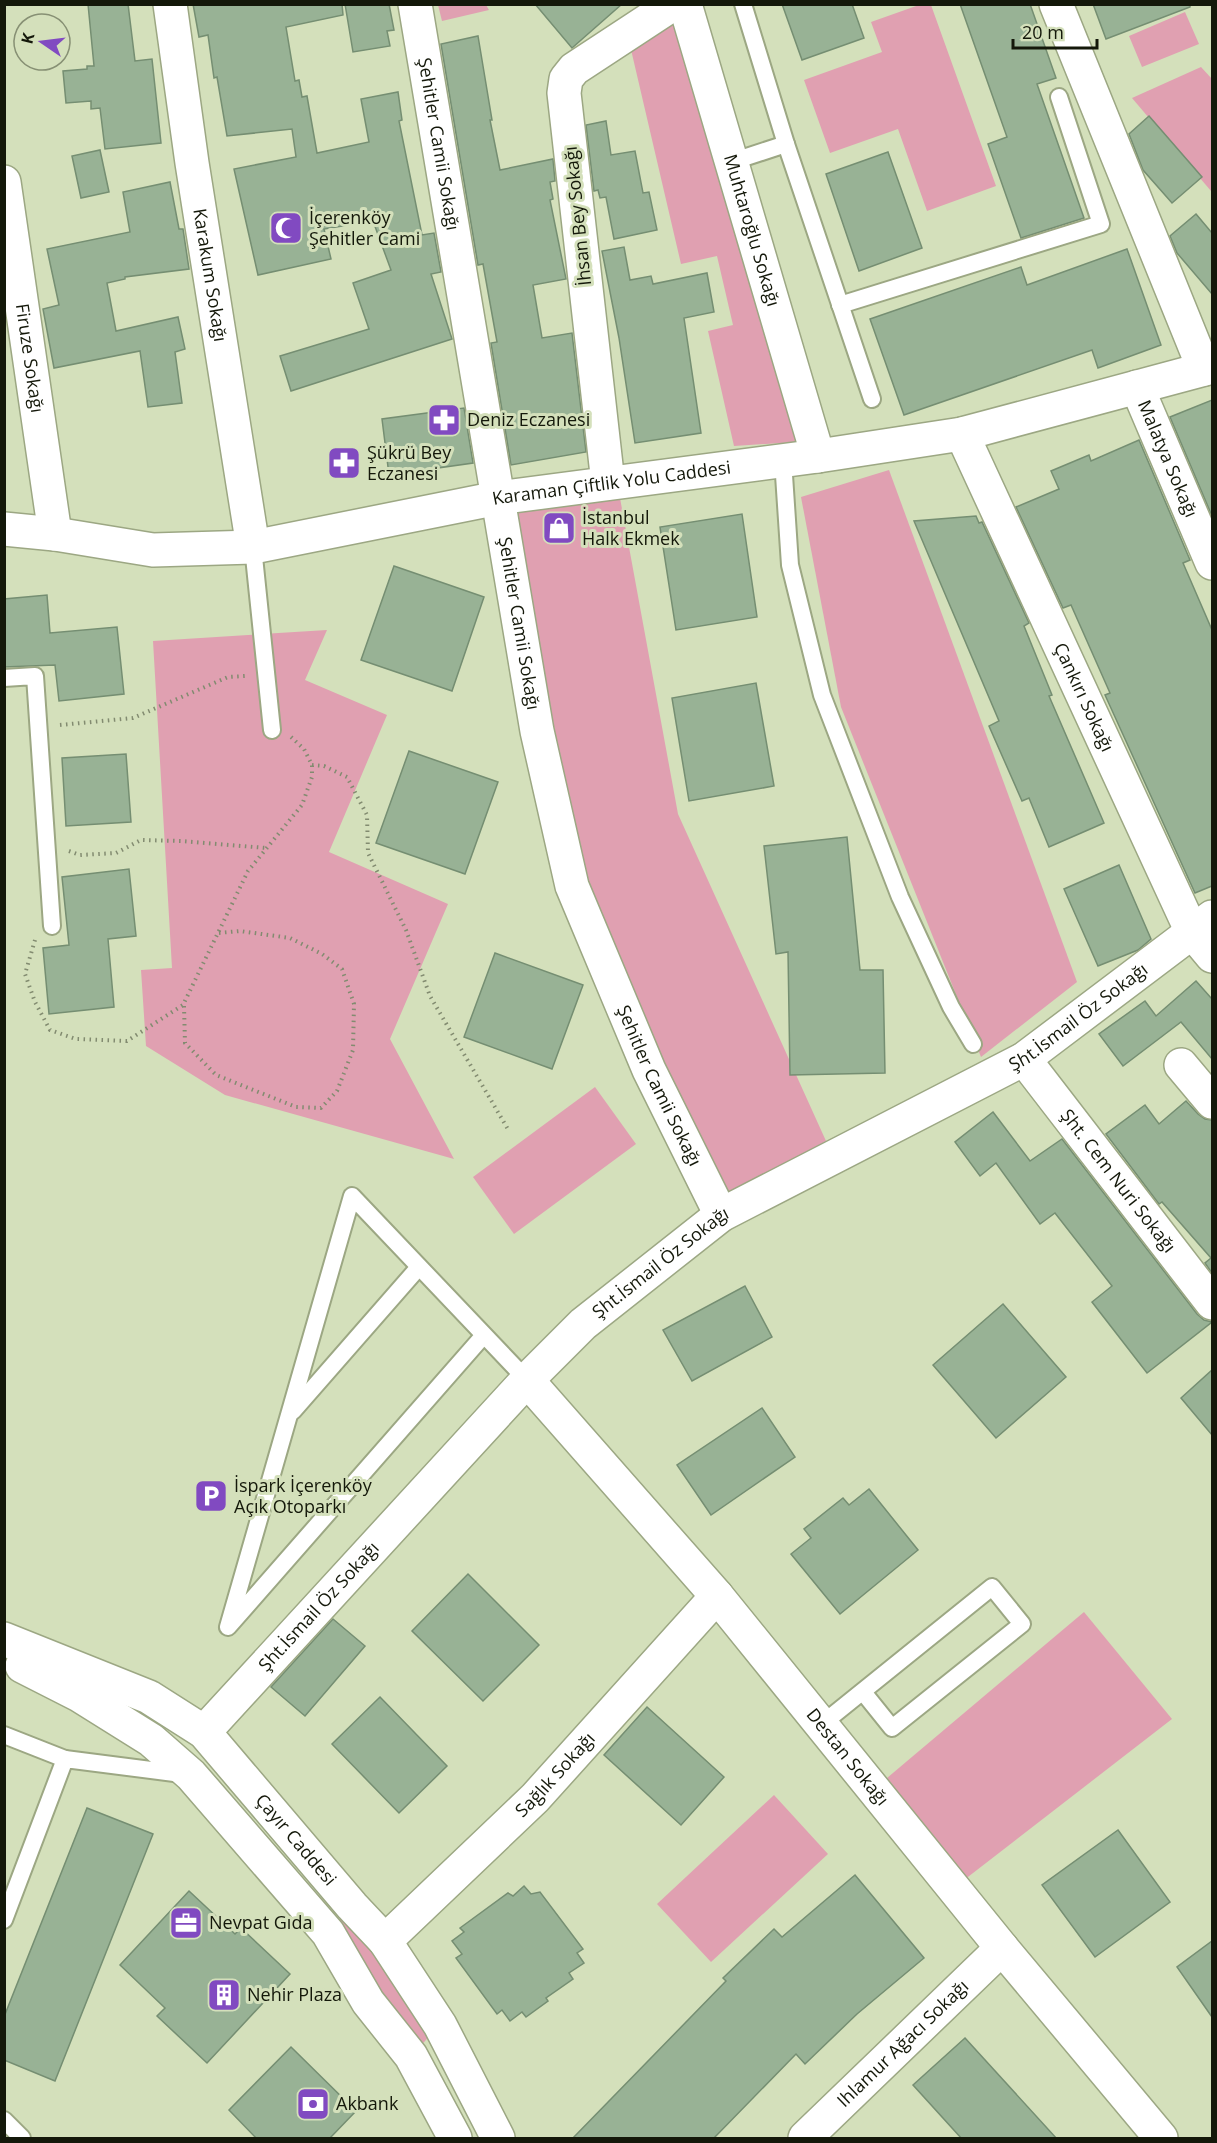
<svg xmlns="http://www.w3.org/2000/svg" width="1217" height="2143" font-family="'Open Sans',sans-serif">
<style>
.green{fill:#e0a0b1}
.building{fill:#98b295;stroke:#758e72;stroke-width:1.5}
.lines{fill:none;stroke-linecap:round;stroke-linejoin:round}
.lane-casing{stroke:#9ca783;stroke-width:20}
.street-casing{stroke:#9ca783;stroke-width:36}
.secondary-casing{stroke:#9ca783;stroke-width:36}
.primary-casing{stroke:#9ca783;stroke-width:36}
.path{stroke:#828b70;stroke-width:4;stroke-dasharray:1.5 4.5;stroke-linecap:butt}
.lane{stroke:#fff;stroke-width:16}
.street{stroke:#fff;stroke-width:33}
.secondary{stroke:#fff;stroke-width:33}
.primary{stroke:#fff;stroke-width:33}
.labels{text-anchor:middle;stroke-width:6;stroke-linejoin:round;paint-order:stroke}
.street-label{font-size:18px;fill:#14180a;stroke:#d4e0bb}
.poi-label{font-size:18px;fill:#14180a;stroke:#d4e0bb;text-anchor:start}
</style>
<rect width="100%" height="100%" fill="#d4e0bb"/>
<g class="green">
<polygon points="438,5 486,5 489,10 442,21"/>
<polygon points="674,5 826,440 734,446 708,331 733,325 717,256 681,264 629,41"/>
<polygon points="919,5 931,5 996,186 927,211 898,129 830,153 804,80 882,52 871,22"/>
<polygon points="1185,12 1199,44 1142,67 1129,36"/>
<polygon points="1201,67 1212,79 1212,189 1211,191 1132,98"/>
<polygon points="889,470 1077,982 981,1057 841,707 801,497"/>
<polygon points="620,498 678,814 826,1141 727,1203 582,885 516,511"/>
<polygon points="327,630 305,680 387,715 329,852 448,904 390,1039 454,1159 225,1095 146,1046 141,970 172,968 153,641"/>
<polygon points="595,1087 636,1144 514,1234 473,1177"/>
<polygon points="1084,1612 1172,1719 964,1880 887,1778"/>
<polygon points="774,1795 828,1854 711,1962 657,1904"/>
<polygon points="352,1906 440,2025 411,2056 328,1933"/>
</g>
<g class="building">
<polygon points="88,4 128,4 135,61 152,59 161,143 105,149 100,108 91,109 91,101 66,103 63,71 87,69 87,66 94,66"/>
<polygon points="193,4 342,4 343,15 286,27 295,81 299,80 302,97 307,96 317,153 369,142 361,99 398,92 402,120 399,121 422,235 434,233 441,272 431,274 452,339 291,391 280,356 369,329 353,283 391,270 373,221 324,229 331,259 258,275 234,169 296,157 292,129 227,136 217,77 214,78 208,35 199,37"/>
<polygon points="345,4 389,4 394,30 387,31 390,46 353,52"/>
<polygon points="535,4 622,4 572,48"/>
<polygon points="782,4 852,4 864,38 802,60"/>
<polygon points="960,4 1030,4 1056,78 1037,84 1084,218 1021,238 988,144 1007,137"/>
<polygon points="1093,4 1190,4 1190,7 1106,39"/>
<polygon points="478,36 492,120 490,120 500,170 553,159 555,181 550,182 553,199 550,200 566,279 533,285 542,338 572,333 586,452 511,465 491,343 497,342 483,264 478,265 441,44"/>
<polygon points="1149,116 1202,177 1172,203 1143,170 1129,134"/>
<polygon points="606,121 611,155 635,151 643,193 649,192 657,230 614,239 606,197 600,198 598,190 594,191 586,125"/>
<polygon points="100,150 109,192 81,198 72,156"/>
<polygon points="888,152 922,248 859,271 826,174"/>
<polygon points="170,182 179,229 183,229 189,269 125,277 125,279 107,283 116,331 178,317 185,349 175,352 182,403 148,407 140,351 54,368 43,309 59,305 47,249 130,232 123,192"/>
<polygon points="1196,214 1212,233 1212,294 1177,253 1170,236"/>
<polygon points="624,247 630,280 651,276 653,284 707,273 714,312 684,318 701,433 635,443 619,338 602,251"/>
<polygon points="1127,249 1161,345 1098,368 1092,350 904,415 870,319 1021,267 1027,285"/>
<polygon points="1212,400 1212,516 1170,417"/>
<polygon points="464,408 473,463 389,475 382,419"/>
<polygon points="1139,440 1190,560 1183,563 1212,630 1212,886 1195,893 1105,695 1110,693 1071,605 1063,608 1016,507 1059,489 1051,471 1089,455 1091,461"/>
<polygon points="742,514 757,617 676,630 660,527"/>
<polygon points="976,516 979,523 982,522 1029,623 1024,626 1052,695 1049,696 1104,823 1049,847 1029,798 1022,801 989,726 999,721 914,521"/>
<polygon points="394,566 484,597 452,691 361,660"/>
<polygon points="47,595 50,633 117,627 124,694 59,701 55,665 4,667 4,599"/>
<polygon points="756,683 774,786 689,801 672,698"/>
<polygon points="409,751 498,782 465,874 376,843"/>
<polygon points="126,754 131,822 66,826 62,758"/>
<polygon points="847,837 860,970 883,970 885,1073 790,1075 788,952 776,954 764,846"/>
<polygon points="1119,865 1151,939 1138,950 1098,966 1064,889"/>
<polygon points="129,869 136,936 108,939 114,1007 49,1014 43,948 69,945 62,877"/>
<polygon points="495,953 583,985 552,1069 464,1037"/>
<polygon points="1196,981 1212,999 1212,1059 1181,1022 1123,1066 1099,1034 1145,1001 1156,1016"/>
<polygon points="1186,1101 1198,1114 1205,1119 1212,1120 1212,1273 1205,1263 1211,1258 1162,1202 1159,1204 1106,1134 1145,1105 1159,1124"/>
<polygon points="993,1112 1030,1161 1062,1139 1197,1314 1204,1320 1212,1322 1147,1373 1092,1302 1112,1286 1055,1213 1040,1224 996,1163 980,1176 955,1142"/>
<polygon points="745,1286 772,1337 692,1381 663,1330"/>
<polygon points="1003,1304 1066,1377 996,1438 933,1365"/>
<polygon points="1212,1370 1212,1435 1181,1398"/>
<polygon points="762,1408 795,1457 711,1515 677,1465"/>
<polygon points="869,1489 918,1550 840,1614 791,1554 811,1538 804,1529 843,1498 849,1505"/>
<polygon points="468,1574 539,1645 483,1701 412,1631"/>
<polygon points="333,1619 365,1646 305,1716 271,1687"/>
<polygon points="380,1697 447,1766 399,1813 332,1744"/>
<polygon points="647,1707 724,1777 681,1825 604,1755"/>
<polygon points="87,1808 153,1834 55,2081 4,2060 4,2017"/>
<polygon points="1118,1830 1170,1902 1095,1957 1042,1885"/>
<polygon points="855,1875 924,1958 857,2014 805,2064 796,2054 713,2139 572,2139 726,1981 723,1978 774,1929 782,1937"/>
<polygon points="524,1886 531,1894 540,1892 583,1949 577,1953 584,1963 569,1973 573,1979 546,1998 548,2001 526,2017 522,2012 510,2021 502,2010 497,2014 456,1958 462,1954 452,1941 464,1932 460,1928 508,1893 513,1896"/>
<polygon points="189,1891 235,1934 241,1928 290,1974 207,2063 157,2016 165,2008 120,1965"/>
<polygon points="1212,1941 1212,2017 1177,1967"/>
<polygon points="965,2038 1057,2139 962,2139 913,2085"/>
<polygon points="291,2047 356,2111 329,2139 257,2139 229,2110"/>
</g>
<g class="lines">
<g class="lane-casing">
<g id="lane">
<polyline points="743,4 786,144"/>
<polyline points="731,162 786,144 872,399"/>
<polyline points="840,305 1101,224 1059,97"/>
<polyline points="783,460 790,565 822,695 900,897 951,1007 973,1044"/>
<polyline points="253,547 272,730"/>
<polyline points="4,678 35,676 52,926"/>
<polyline points="484,1335 228,1627 352,1196 527,1380"/>
<polyline points="293,1411 419,1267"/>
<polyline points="822,1724 992,1587 1022,1624 892,1728 863,1692"/>
<polyline points="4,1735 65,1759"/>
<polyline points="4,1920 65,1759 182,1774"/>
<polyline points="4,2120 22,2138"/>
</g>
</g>
<g class="street-casing">
<g id="street">
<path id="s1" d="M170 4 192 163 253 547"/>
<path id="s2" d="M415 4 537 731 572 886 649 1070 721 1215"/>
<path id="s3" d="M685 4 818 456"/>
<polyline points="1056,4 1204,369 1212,360"/>
<path id="s4" d="M4 182 55 534"/>
<path id="s5" d="M1137 387 1212 563"/>
<path id="s6" d="M962 434 1192 932 1212 956"/>
<polyline points="608,483 564,93 566,79 574,69 673,4"/>
<path id="s7" d="M1024 1059 1212 1303"/>
<polyline points="1181,1065 1212,1102"/>
<path id="s8" d="M527 1380 717 1596 1002 1948 1161 2138"/>
<path id="s9" d="M204 1732 527 1380 583 1324 721 1215 1024 1059 1212 917"/>
<path id="s10" d="M385 1941 535 1798 717 1596"/>
<path id="s11" d="M805 2138 1002 1948"/>
</g>
</g>
<g class="secondary-casing">
<g id="secondary">
<path id="s12" d="M4 529 55 534 153 550 253 547 498 498 818 456 962 434 1212 367"/>
</g>
</g>
<g class="primary-casing">
<g id="primary">
<path id="s13" d="M4 1639 149 1697 204 1732 352 1906 385 1941 440 2025 498 2138"/>
<polyline points="22,1666 79,1695 151,1740 191,1775 328,1933 368,2002 411,2056 455,2138"/>
</g>
</g>
<g class="path">
<polyline points="60,725 133,718 228,677 245,676"/>
<polyline points="312,765 324,766 347,777 367,815 368,853 406,930 430,996 509,1131"/>
<polyline points="69,851 80,855 116,853 141,840 181,841 266,848"/>
<polyline points="35,940 25,974 35,1002 50,1030 76,1039 127,1041 183,1005 248,871 302,805 312,777 312,765 304,749 291,737"/>
<polyline points="184,1006 185,1043 216,1075 296,1107 321,1108 337,1091 353,1050 354,1004 342,969 322,954 290,938 240,931 218,933"/>
</g>
<use href="#lane" class="lane"/>
<use href="#street" class="street"/>
<use href="#secondary" class="secondary"/>
<use href="#primary" class="primary"/>
</g>
<defs>
<g id="mosque-square" transform="scale(1.725)"><rect x="-9" y="-9" width="18" height="18" rx="4" fill="#814ac1" stroke="#d4e0bb"/><path d="M3.5-4.9A6 6 0 1 0 3.5 4.9A5 5 0 1 1 3.5-4.9Z" fill="#fff"/></g>
<g id="pharmacy-square" transform="scale(1.725)"><rect x="-9" y="-9" width="18" height="18" rx="4" fill="#814ac1" stroke="#d4e0bb"/><path d="M-2-6h4v4h4v4h-4v4h-4v-4h-4v-4h4Z" fill="#fff"/></g>
<g id="shop-square" transform="scale(1.725)"><rect x="-9" y="-9" width="18" height="18" rx="4" fill="#814ac1" stroke="#d4e0bb"/><path d="M-5-2.5h2.3a2.7 3.5 0 0 1 5.4 0H5L5.5 6h-11ZM-1.5-2.5h3a1.5 2.3 0 0 0-3 0Z" fill="#fff"/></g>
<g id="parking-square" transform="scale(1.725)"><rect x="-9" y="-9" width="18" height="18" rx="4" fill="#814ac1" stroke="#d4e0bb"/><path d="M-3.5-5.5H1a3.5 3.5 0 0 1 0 7H-1V5.5H-3.5ZM-1-3.4V-.6H.8a1.4 1.4 0 0 0 0-2.8Z" fill="#fff"/></g>
<g id="office-square" transform="scale(1.725)"><rect x="-9" y="-9" width="18" height="18" rx="4" fill="#814ac1" stroke="#d4e0bb"/><path d="M-6-3h4V-5.5h4V-3h4V5H-6ZM-1-4.5V-3h2v-1.5ZM-6 0V1H6V0Z" fill="#fff"/></g>
<g id="building-square" transform="scale(1.725)"><rect x="-9" y="-9" width="18" height="18" rx="4" fill="#814ac1" stroke="#d4e0bb"/><path d="M-4-6H4V6H1V3H-1V6H-4ZM-2.5-4.3h1.7v1.8h-1.7ZM.8-4.3h1.7v1.8H.8ZM-2.5-1h1.7V.8h-1.7ZM.8-1h1.7V.8H.8Z" fill="#fff"/></g>
<g id="bank-square" transform="scale(1.725)"><rect x="-9" y="-9" width="18" height="18" rx="4" fill="#814ac1" stroke="#d4e0bb"/><path d="M-6-4H6V4H-6ZM0-2.3a2.3 2.3 0 1 0 0 4.6a2.3 2.3 0 1 0 0-4.6Z" fill="#fff"/></g>
</defs>
<g fill-rule="evenodd">
<use href="#mosque-square" x="286" y="228"/>
<use href="#pharmacy-square" x="444" y="420"/>
<use href="#pharmacy-square" x="344" y="463"/>
<use href="#shop-square" x="559" y="528"/>
<use href="#parking-square" x="211" y="1496"/>
<use href="#office-square" x="186" y="1923"/>
<use href="#building-square" x="224" y="1995"/>
<use href="#bank-square" x="313" y="2104"/>
</g>
<g class="labels">
<g class="street-label">
<text dy="6" stroke="none"><textPath href="#s2" startOffset="142">Şehitler Camii Sokağı</textPath></text>
<text transform="translate(578 216) rotate(-96)" y="6">İhsan Bey Sokağı</text>
<text dy="6" stroke="none"><textPath href="#s3" startOffset="236">Muhtaroğlu Sokağı</textPath></text>
<text dy="6" stroke="none"><textPath href="#s1" startOffset="274">Karakum Sokağı</textPath></text>
<text dy="6" stroke="none"><textPath href="#s4" startOffset="178">Firuze Sokağı</textPath></text>
<text dy="6" stroke="none"><textPath href="#s5" startOffset="78">Malatya Sokağı</textPath></text>
<text dy="6" stroke="none"><textPath href="#s12" startOffset="615">Karaman Çiftlik Yolu Caddesi</textPath></text>
<text dy="6" stroke="none"><textPath href="#s2" startOffset="628">Şehitler Camii Sokağı</textPath></text>
<text dy="6" stroke="none"><textPath href="#s6" startOffset="290">Çankırı Sokağı</textPath></text>
<text dy="6" stroke="none"><textPath href="#s9" startOffset="1142">Şht.İsmail Öz Sokağı</textPath></text>
<text dy="6" stroke="none"><textPath href="#s2" startOffset="1114">Şehitler Camii Sokağı</textPath></text>
<text dy="6" stroke="none"><textPath href="#s7" startOffset="154">Şht. Cem Nuri Sokağı</textPath></text>
<text dy="6" stroke="none"><textPath href="#s9" startOffset="656">Şht.İsmail Öz Sokağı</textPath></text>
<text dy="6" stroke="none"><textPath href="#s9" startOffset="170">Şht.İsmail Öz Sokağı</textPath></text>
<text dy="6" stroke="none"><textPath href="#s8" startOffset="495">Destan Sokağı</textPath></text>
<text dy="6" stroke="none"><textPath href="#s10" startOffset="238">Sağlık Sokağı</textPath></text>
<text dy="6" stroke="none"><textPath href="#s13" startOffset="363">Çayır Caddesi</textPath></text>
<text dy="6" stroke="none"><textPath href="#s11" startOffset="136">Ihlamur Ağacı Sokağı</textPath></text>
</g>
<g class="poi-label">
<text x="309" y="224">İçerenköy<tspan x="309" dy="21">Şehitler Cami</tspan></text>
<text x="467" y="426">Deniz Eczanesi</text>
<text x="367" y="459">Şükrü Bey<tspan x="367" dy="21">Eczanesi</tspan></text>
<text x="582" y="524">İstanbul<tspan x="582" dy="21">Halk Ekmek</tspan></text>
<text x="234" y="1492">İspark İçerenköy<tspan x="234" dy="21">Açık Otoparkı</tspan></text>
<text x="209" y="1929">Nevpat Gıda</text>
<text x="247" y="2001">Nehir Plaza</text>
<text x="336" y="2110">Akbank</text>
</g>
</g>
<rect width="1217" height="2143" fill="none" stroke="#14180a" stroke-width="12"/>
<g transform="translate(42 42) rotate(284)"><circle r="28" fill="#d4e0bb" stroke="#879074" stroke-width="1.5"/>
<path d="M0-4.5L10 22L0 15L-10 22Z" fill="#814ac1"/>
<text y="-9" font-size="16" font-weight="bold" text-anchor="middle" fill="#14180a">K</text>
</g>
<path d="M1013 39v9h84v-9" fill="none" stroke="#14180a" stroke-width="3"/>
<text x="1022" y="39" font-size="18" fill="#14180a" stroke="#d4e0bb" stroke-width="4.5" paint-order="stroke">20 m</text>
</svg>
